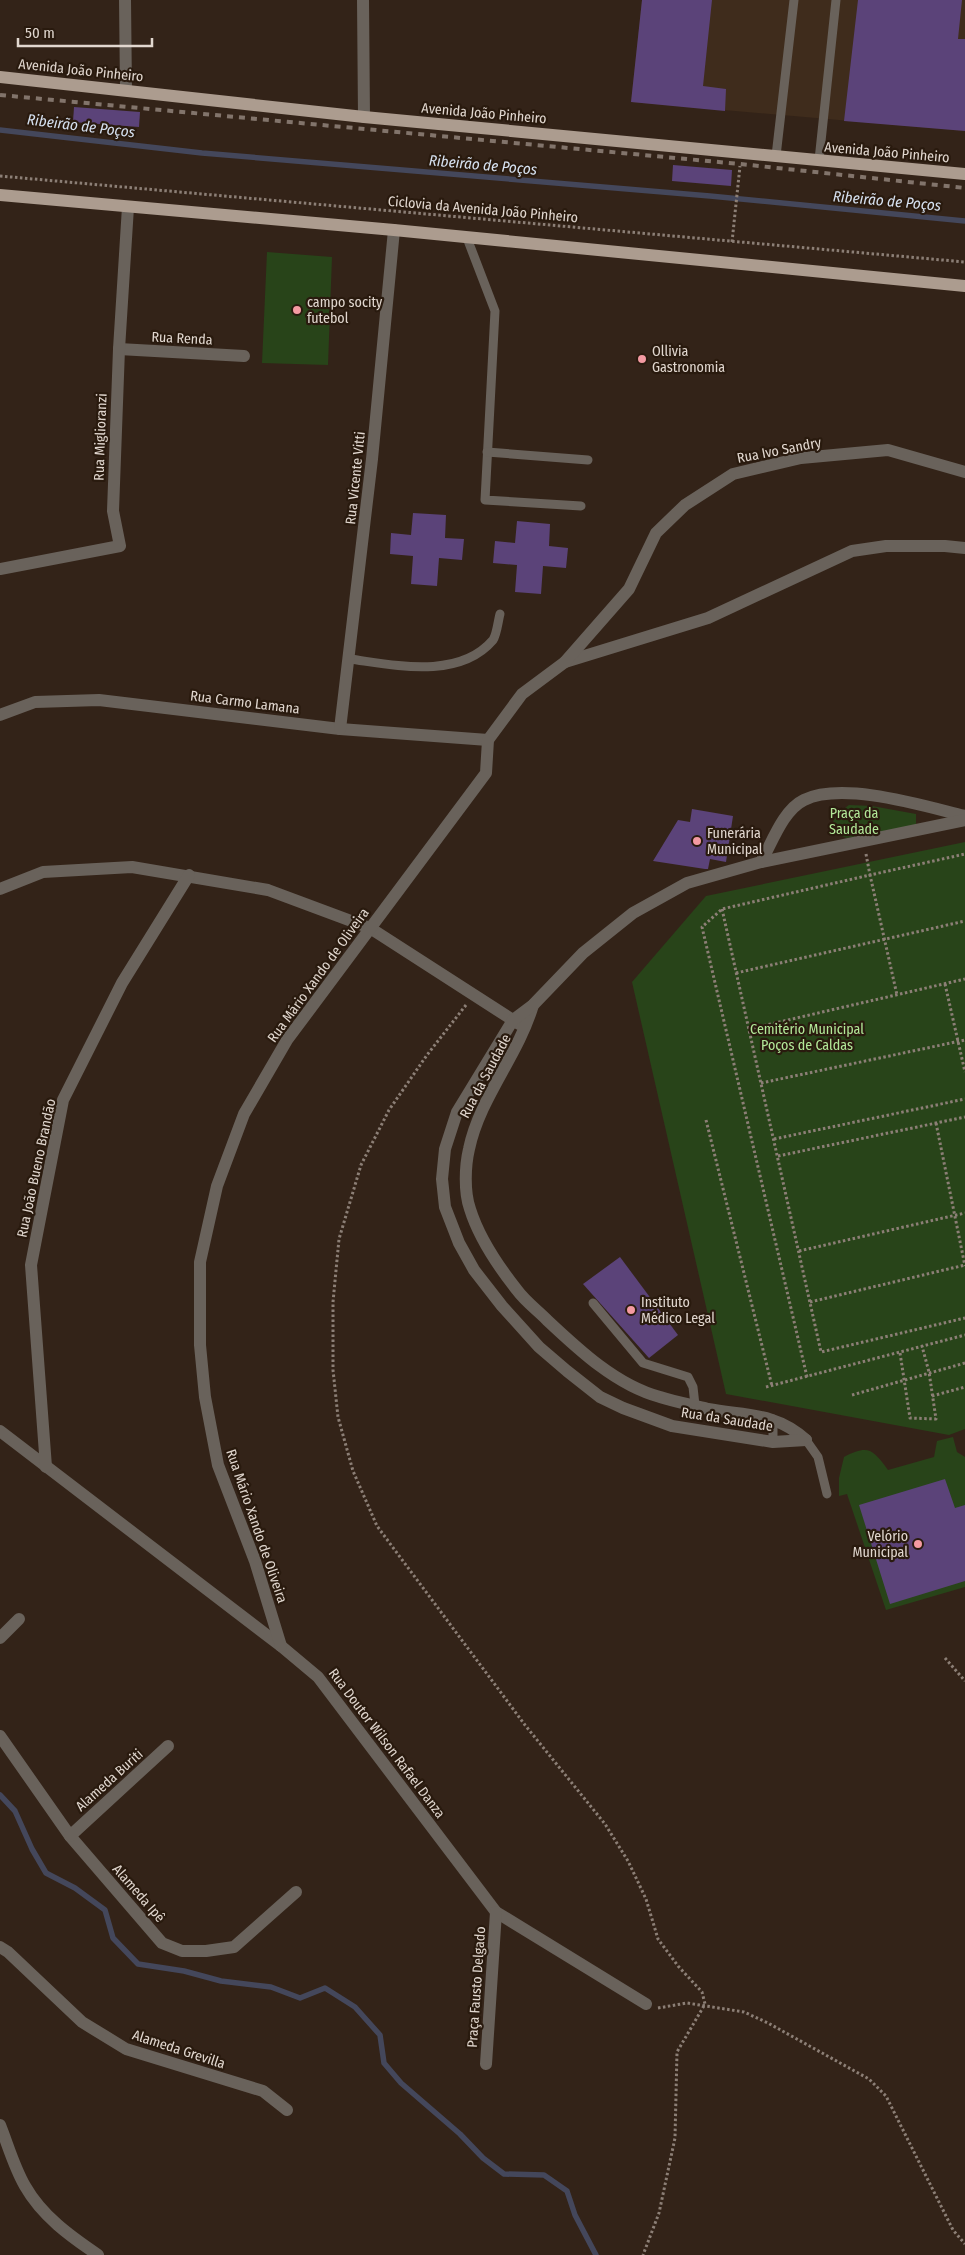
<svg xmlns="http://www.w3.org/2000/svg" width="965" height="2255" font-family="'Fira Sans Condensed',sans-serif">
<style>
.built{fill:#3f2c1c}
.green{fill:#284419}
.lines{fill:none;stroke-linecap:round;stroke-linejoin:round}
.stream{stroke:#44475b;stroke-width:5.5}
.building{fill:#5b4379}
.path{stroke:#8c7f76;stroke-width:3;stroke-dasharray:2.5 2.5;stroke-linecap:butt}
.lane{stroke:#69625b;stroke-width:9}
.street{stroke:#69625b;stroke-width:12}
.primary{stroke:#ac9c8f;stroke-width:12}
.rail{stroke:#82746b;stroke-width:4;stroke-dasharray:6 6;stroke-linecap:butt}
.poi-dot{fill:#f49aa2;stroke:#291a0e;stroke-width:2}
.labels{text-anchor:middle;stroke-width:4.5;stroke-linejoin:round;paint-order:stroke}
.street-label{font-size:14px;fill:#e1d7cf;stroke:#291a0e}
.poi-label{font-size:14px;fill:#e1d7cf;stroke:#291a0e;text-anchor:start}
.park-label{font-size:14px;fill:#b2e898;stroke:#291a0e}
.water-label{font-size:15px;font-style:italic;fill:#d6e1f0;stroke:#291a0e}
</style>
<rect width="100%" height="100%" fill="#332318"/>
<polygon class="built" points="642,0 965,0 965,131 631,102"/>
<g class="green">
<polygon points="267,252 332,257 328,365 262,363"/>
<path d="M849 805 872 806 916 814V825L847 838 830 832C833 818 837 813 849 805Z"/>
<polygon points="965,842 965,1429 949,1435 726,1394 632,982 706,896"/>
<path d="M953 1437 957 1452 965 1457V1587L886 1610 847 1494 839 1496V1478L844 1457C869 1444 873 1450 888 1470L934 1457 937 1441Z"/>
</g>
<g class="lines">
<g class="stream">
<polyline points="0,130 202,153 710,196 965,221"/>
<polyline points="0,1795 15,1811 32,1849 46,1873 75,1888 105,1910 113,1938 138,1964 184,1971 221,1981 271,1987 300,1998 325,1988 355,2007 380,2035 384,2063 401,2083 460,2134 483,2158 504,2174 544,2175 567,2191 575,2215 596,2255"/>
</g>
</g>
<g class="building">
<polygon points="642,0 712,0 703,86 726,89 725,111 631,102"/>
<polygon points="858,0 962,0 958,39 965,39 965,131 844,121"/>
<polygon points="74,107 140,112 139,127 73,122"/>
<polygon points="673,165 732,170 731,186 672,181"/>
<polygon points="413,513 446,515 445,538 464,539 462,560 439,558 437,586 411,584 413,556 390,554 391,533 411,535"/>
<polygon points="517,521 550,524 549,546 568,548 566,568 543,566 541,594 515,592 517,565 493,563 495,541 515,543"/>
<polygon points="692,809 733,816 726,862 710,859 708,869 705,869 653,861 678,820 690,822"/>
<polygon points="620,1257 678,1335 649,1358 583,1284"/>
<polygon points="945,1479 955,1508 965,1505 965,1581 890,1604 859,1505"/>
</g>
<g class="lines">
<g class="path">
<polyline points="0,176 965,262"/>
<polyline points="732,242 740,166"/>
<polyline points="866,854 870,875 965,854"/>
<polyline points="722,909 821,1352 965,1318"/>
<polyline points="736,973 965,921"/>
<polyline points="945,984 965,1072"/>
<polyline points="466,1005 427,1055 389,1110 361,1165 339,1239 333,1302 333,1370 338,1417 353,1471 377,1526 525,1725 605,1824 628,1861 646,1899 658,1939 678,1966 702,1992 705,2004 677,2052 675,2138 659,2213 643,2255"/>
<polyline points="749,1029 965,979"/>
<polyline points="761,1083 965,1040"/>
<polyline points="706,1120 772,1386"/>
<polyline points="936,1123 965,1266"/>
<polyline points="774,1139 965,1099"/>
<polyline points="778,1156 965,1117"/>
<polyline points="799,1251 965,1213"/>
<polyline points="810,1302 965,1265"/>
<polyline points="900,1353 910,1418 936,1419 929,1372 922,1346"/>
<polyline points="807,1377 702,927 722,909 870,875 897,995"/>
<polyline points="766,1387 965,1335"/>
<polyline points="852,1395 965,1363"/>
<polyline points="932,1396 965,1387"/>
<polyline points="945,1658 965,1681"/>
<polyline points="658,2008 687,2003 744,2012 768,2023 869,2079 886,2096 953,2230 965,2244"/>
</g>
<g class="lane">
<polyline points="776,156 794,0"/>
<polyline points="819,160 836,0"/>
<polyline points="467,238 495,311 485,500 581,506"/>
<polyline points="487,452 588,460"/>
<path d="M350 659C394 665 459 680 493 640 497 634 498 621 500 614"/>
<polyline points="593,1303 643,1363 688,1377 693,1387 695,1405"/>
<polyline points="806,1440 818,1457 827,1494"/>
<polyline points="773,1442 773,1419"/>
</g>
<g class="street">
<polyline points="125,0 126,90"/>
<polyline points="363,0 364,117"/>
<polyline points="119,349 244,356"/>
<polyline points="0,569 120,546 113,511 119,349 128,207"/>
<polyline points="565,662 708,618 852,551 886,546 945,546 965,548"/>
<polyline points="0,715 35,702 99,700 340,729 488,740"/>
<polyline points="340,729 372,459 394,230"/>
<path d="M761 862C772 843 783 810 804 800 843 781 924 806 965 816"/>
<polyline points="0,889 43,872 132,867 268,890 370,928 519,1024"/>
<path d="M533 1005C518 1056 480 1097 469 1149 465 1166 464 1192 470 1209 479 1238 498 1266 517 1290 525 1301 537 1310 546 1319 579 1350 616 1385 660 1397 676 1402 692 1405 708 1409 745 1416 776 1412 806 1440"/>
<polyline points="0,1431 281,1646 318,1677 496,1912 646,2004"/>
<polyline points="806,1440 773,1442 672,1426 623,1408 600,1397 567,1371 539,1347 502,1306 474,1270 459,1243 445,1207 442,1179 445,1149 457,1112 513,1020 533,1005 583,953 633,913 687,883 761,862 965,820"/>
<polyline points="46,1467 31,1265 63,1100 122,983 189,875"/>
<polyline points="0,1638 19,1619"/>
<polyline points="281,1646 255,1561 218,1465 205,1397 200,1345 200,1262 217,1186 244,1114 287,1040 486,773 488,740 522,694 565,662 629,589 656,533 685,505 733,474 801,458 888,450 965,472"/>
<polyline points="0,1736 70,1836 162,1943 182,1951 206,1951 234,1947 296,1892"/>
<polyline points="70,1836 168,1746"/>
<polyline points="0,1947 8,1952 82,2022 126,2049 263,2091 287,2110"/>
<polyline points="486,2064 496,1912"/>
<path d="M0 2125C8 2145 14 2167 25 2186 42 2216 70 2236 98 2255"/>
</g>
<g class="primary">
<polyline points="0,77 364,117 965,174"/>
<polyline points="0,195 394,230 965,286"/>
</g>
<polyline class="rail" points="0,95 740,164 965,188"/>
</g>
<g class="poi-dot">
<circle cx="297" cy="310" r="5"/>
<circle cx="642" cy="359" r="5"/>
<circle cx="697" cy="841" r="5"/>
<circle cx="631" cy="1310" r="5"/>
<circle cx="918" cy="1544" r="5"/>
</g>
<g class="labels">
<g class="street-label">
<text transform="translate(81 70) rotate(6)" y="5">Avenida João Pinheiro</text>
<text transform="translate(484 113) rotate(5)" y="5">Avenida João Pinheiro</text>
<text transform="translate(887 152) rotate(5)" y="5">Avenida João Pinheiro</text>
<text transform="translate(483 209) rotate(5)" y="5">Ciclovia da Avenida João Pinheiro</text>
<text transform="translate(182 338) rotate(3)" y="5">Rua Renda</text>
<text transform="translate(100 437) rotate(-88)" y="5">Rua Miglioranzi</text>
<text transform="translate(779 450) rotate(-11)" y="5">Rua Ivo Sandry</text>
<text transform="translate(355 478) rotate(-84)" y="5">Rua Vicente Vitti</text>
<text transform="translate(245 702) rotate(7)" y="5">Rua Carmo Lamana</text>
<text transform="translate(318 975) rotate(-54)" y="5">Rua Mário Xando de Oliveira</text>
<text transform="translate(485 1076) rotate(-62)" y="5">Rua da Saudade</text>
<text transform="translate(36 1168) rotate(-78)" y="5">Rua João Bueno Brandão</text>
<text transform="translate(727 1419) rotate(9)" y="5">Rua da Saudade</text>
<text transform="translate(257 1526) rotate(71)" y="5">Rua Mário Xando de Oliveira</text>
<text transform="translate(387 1743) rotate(53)" y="5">Rua Doutor Wilson Rafael Danza</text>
<text transform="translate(109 1780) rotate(-42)" y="5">Alameda Buriti</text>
<text transform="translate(139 1893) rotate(49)" y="5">Alameda Ipê</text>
<text transform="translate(476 1987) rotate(-86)" y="5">Praça Fausto Delgado</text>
<text transform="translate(179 2049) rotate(18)" y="5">Alameda Grevilla</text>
</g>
<g class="poi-label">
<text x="307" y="307">campo socity<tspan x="307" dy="16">futebol</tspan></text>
<text x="652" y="356">Ollivia<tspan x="652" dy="16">Gastronomia</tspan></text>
<text x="707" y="838">Funerária<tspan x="707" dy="16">Municipal</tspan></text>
<text x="641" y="1307">Instituto<tspan x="641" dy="16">Médico Legal</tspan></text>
<text x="908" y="1541" text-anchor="end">Velório<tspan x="908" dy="16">Municipal</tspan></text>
</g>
<g class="park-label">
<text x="854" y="818">Praça da<tspan x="854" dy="16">Saudade</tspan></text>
<text x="807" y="1034">Cemitério Municipal<tspan x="807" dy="16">Poços de Caldas</tspan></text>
</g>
<g class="water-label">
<text transform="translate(81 126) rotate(7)" y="5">Ribeirão de Poços</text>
<text transform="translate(483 165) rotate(5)" y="5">Ribeirão de Poços</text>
<text transform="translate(887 201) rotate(5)" y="5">Ribeirão de Poços</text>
</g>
</g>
<path d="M18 38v8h134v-8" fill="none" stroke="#e1d7cf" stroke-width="2.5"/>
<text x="25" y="38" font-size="15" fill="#e1d7cf" stroke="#291a0e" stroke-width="4" paint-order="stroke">50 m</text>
</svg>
